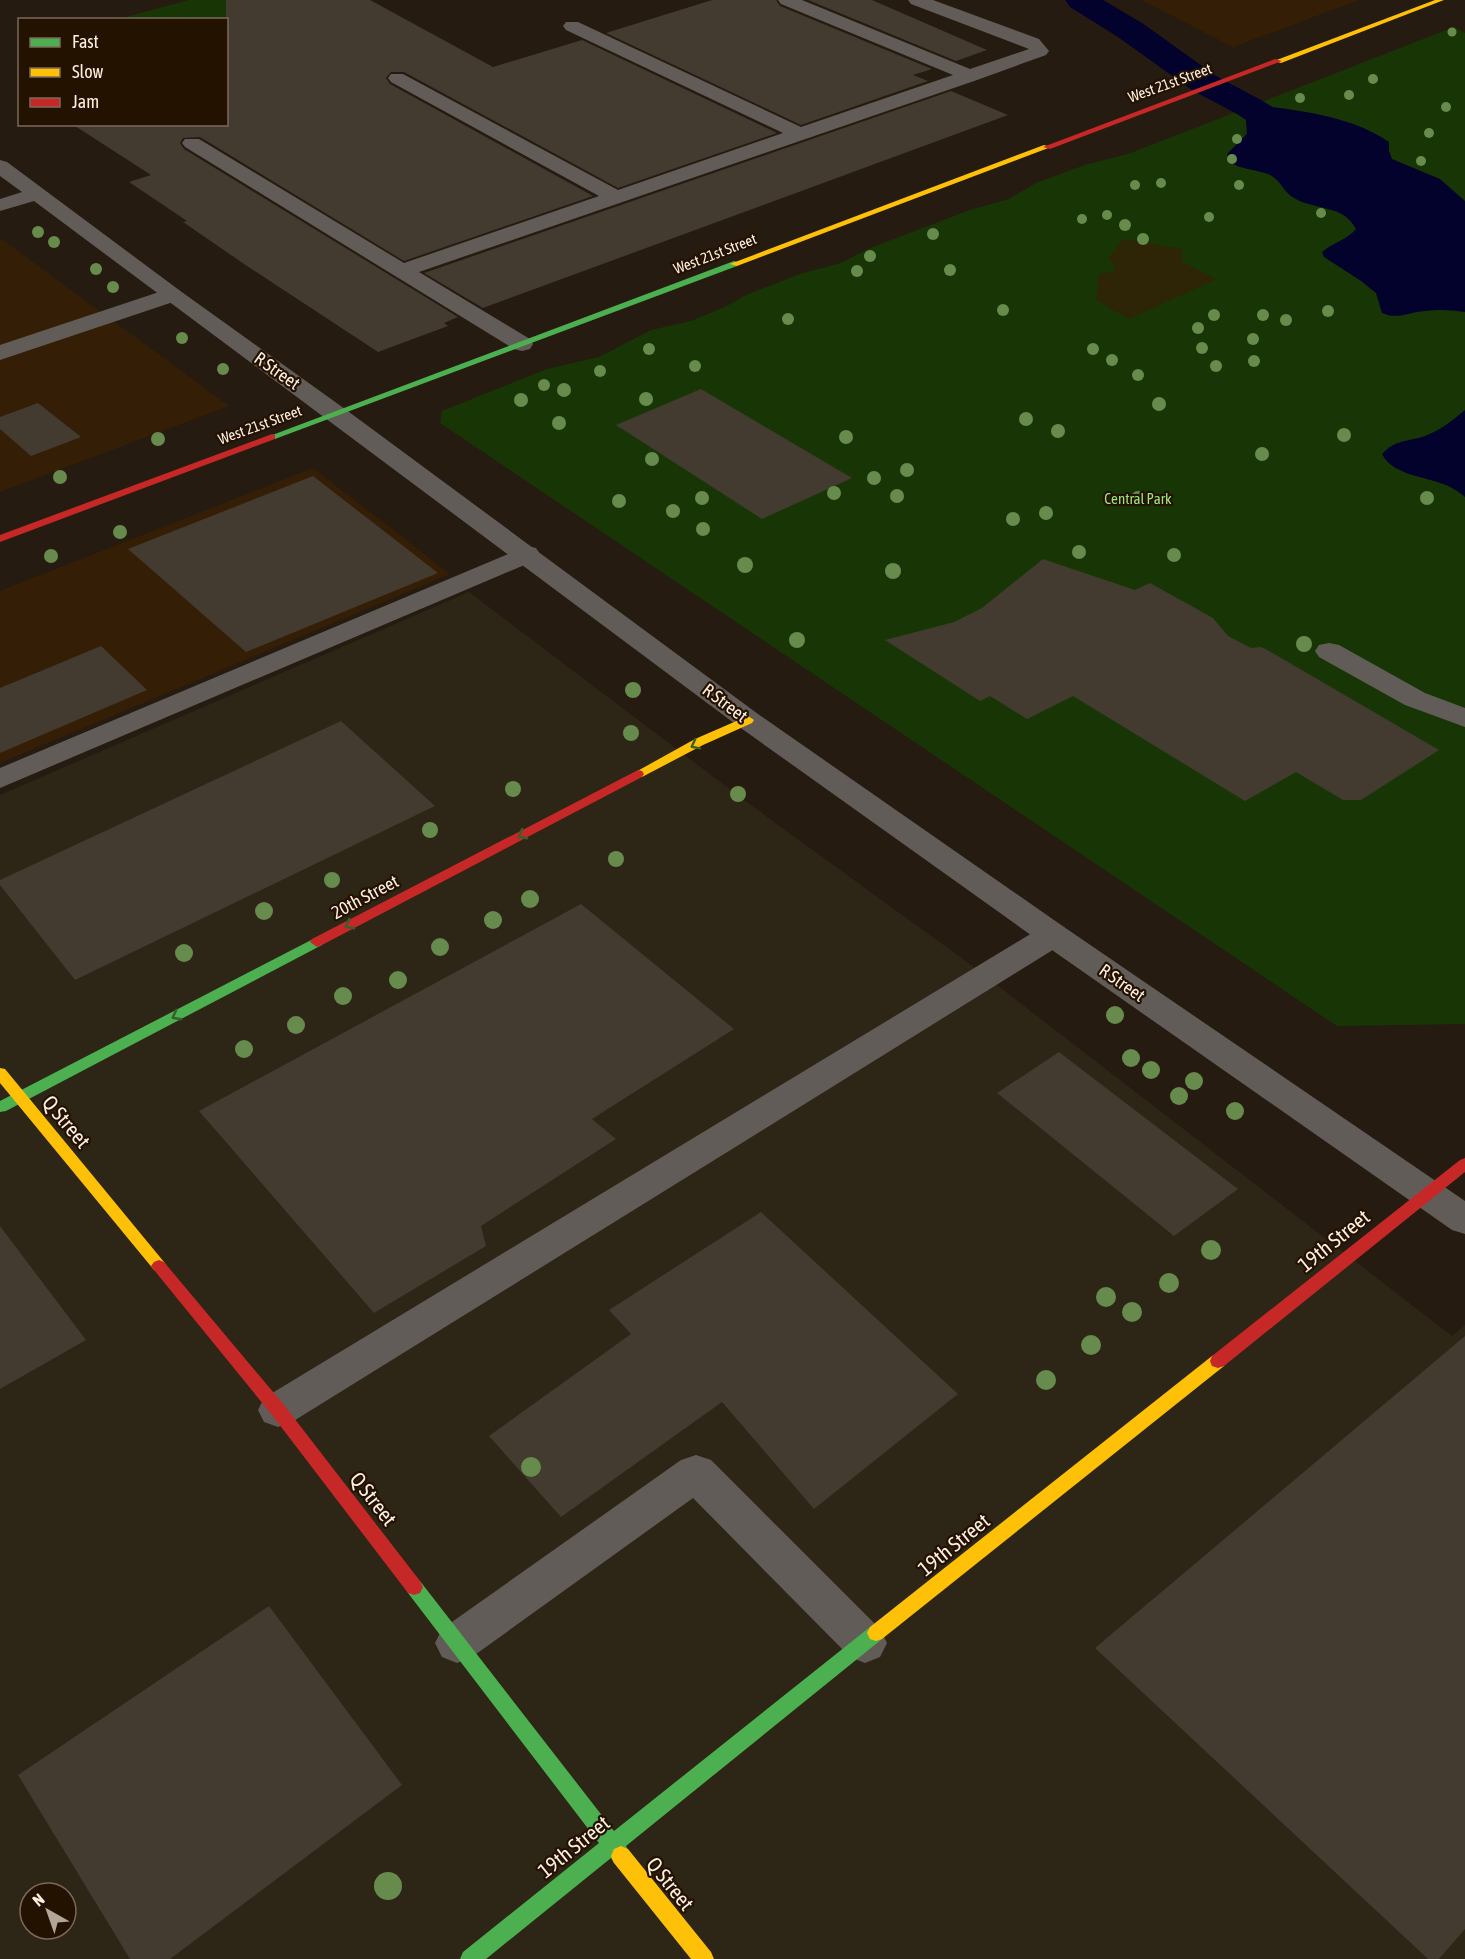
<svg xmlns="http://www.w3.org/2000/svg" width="1465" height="1959" font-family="'Asap Condensed',sans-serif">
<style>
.commercial{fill:#2d2515;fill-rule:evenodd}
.built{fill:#351e06}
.green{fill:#183605}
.sand{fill:#2e2506}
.water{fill:#03022c}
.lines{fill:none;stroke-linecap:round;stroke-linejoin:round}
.canal{fill:#03022c;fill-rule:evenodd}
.building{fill:#433a30}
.lane{fill:#625c59;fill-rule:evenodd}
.street{fill:#625c59;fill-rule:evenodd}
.fast{fill:#4caf50;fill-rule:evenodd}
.slow{fill:#ffc107;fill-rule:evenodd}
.jam{fill:#c62828;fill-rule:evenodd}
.tree{fill:#678b4c}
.oneway{stroke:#386028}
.labels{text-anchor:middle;stroke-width:4.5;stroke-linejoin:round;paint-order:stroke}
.far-street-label{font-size:15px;fill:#fdefe3;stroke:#241201}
.far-park-label{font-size:15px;fill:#9ce67e;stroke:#241201}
.street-label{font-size:18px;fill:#fdefe3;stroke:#241201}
.near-street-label{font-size:21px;fill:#fdefe3;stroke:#241201}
</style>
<rect width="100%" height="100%" fill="#261b10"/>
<path class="commercial" d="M469 592 748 803 967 962 1452 1336 1465 1325V1959H0V795ZM30 1893H66V1929H30Z"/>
<g class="built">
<polygon points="1141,0 1359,0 1233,47"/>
<polygon points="0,238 229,406 0,492"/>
<polygon points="313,468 450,574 0,763 0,591"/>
</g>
<g class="green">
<polygon points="189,0 370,0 379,5 304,26 226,20 115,20"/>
<polygon points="1454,27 1465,33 1465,1024 1337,1026 440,423 442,411 547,369 599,357 651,330 691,321 727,306 746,295 800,274 841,263 870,248 970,210 1009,199 1036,183 1085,165 1128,154"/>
</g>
<polygon class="sand" points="1123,239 1183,249 1181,261 1217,279 1129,319 1096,300 1099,274 1113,272 1115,264 1108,259"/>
<g class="water">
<path d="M1256 105C1301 111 1351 116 1389 142V151L1392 159 1440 179 1465 201V312C1452 310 1439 309 1425 311 1409 312 1398 320 1382 313L1376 293 1361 281 1324 257 1322 252C1332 243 1347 240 1356 229 1343 203 1311 211 1291 196 1282 189 1280 179 1268 174 1255 169 1240 170 1229 161L1227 154 1247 134 1245 109Z"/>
<path d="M1465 410V497C1458 491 1450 486 1440 483 1421 476 1392 474 1382 454 1396 439 1407 442 1425 436 1441 430 1453 420 1465 410Z"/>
</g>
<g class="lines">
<polygon class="canal" points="1065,0 1103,0 1142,23 1216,76 1261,100 1333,144 1338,152 1333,160 1320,163 1307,160 1237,114 1192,90 1118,37 1070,7"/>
</g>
<g class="building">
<polygon points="226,0 370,0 493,67 582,40 777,133 618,188 404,72 391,72 386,78 390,84 593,196 404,261 200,137 183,138 180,143 184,149 458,317 444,323 448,326 378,352 247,266 183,222 187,221 129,182 151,175 72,124 226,124"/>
<polygon points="712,0 776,0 780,6 932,69 913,75 928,81 801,125 606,33"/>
<polygon points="808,0 872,0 987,50 956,61"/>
<polygon points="951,91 1008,115 483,308 424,273"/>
<polygon points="701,389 852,478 762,519 616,425"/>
<polygon points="38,403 81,437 31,456 0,429 0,417"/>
<polygon points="313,476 438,573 246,652 128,549"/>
<polygon points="1043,559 1135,590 1150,583 1213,618 1228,636 1251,648 1261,647 1269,651 1439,750 1361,800 1343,800 1296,772 1245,801 1073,696 1027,719 990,696 980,701 885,640 954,622 982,608"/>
<polygon points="101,646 147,690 0,753 0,688"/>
<polygon points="341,721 435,806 75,980 0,885 0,880"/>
<polygon points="581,904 734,1029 592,1119 616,1139 481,1226 486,1246 374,1313 199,1111"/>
<polygon points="1059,1052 1238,1189 1174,1236 997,1093"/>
<polygon points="761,1212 958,1394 814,1509 722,1402 561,1517 489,1436 631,1334 609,1310"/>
<polygon points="0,1226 86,1340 0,1389"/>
<polygon points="1465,1336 1465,1929 1439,1959 1428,1959 1095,1648"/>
<polygon points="269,1606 402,1785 170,1959 130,1959 18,1775"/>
</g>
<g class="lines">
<g class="lane">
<polygon points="778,0 802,0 970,69 1029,49 911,4 908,0 933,0 1039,39 1049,51 1046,55 977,80 419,272 530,339 533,344 530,349 522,351 514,349 185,147 182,143 185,139 199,139 404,263 599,196 391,82 388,78 391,74 403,74 618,190 783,133 566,30 563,26 566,22 578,22 801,127 953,75 781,4"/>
<polygon points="171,288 179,290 182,295 179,300 0,360 0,345"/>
<polygon points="527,546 536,548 540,554 536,560 0,788 0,768"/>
<polygon points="1329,643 1339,645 1425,693 1465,708 1465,727 1405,705 1319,657 1315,651 1319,645"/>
<polygon points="1053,924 1064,927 1069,935 1064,943 292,1422 278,1427 264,1422 258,1410 264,1398 1042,927"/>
<polygon points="696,1455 711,1460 880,1629 887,1643 880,1657 865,1663 850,1657 693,1498 472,1657 457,1663 442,1657 435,1643 442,1629 681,1460"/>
</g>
<polygon class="street" points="0,160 7,162 179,290 345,409 758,714 1064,927 1465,1201 1465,1234 1452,1230 1042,943 738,726 34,201 0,211 0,199 22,192 0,176"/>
<g class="fast">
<polygon points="734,261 737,262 737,266 275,439 267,437"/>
<polygon points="317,937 324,942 322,945 6,1111 0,1112 0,1101"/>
<polygon points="414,1579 420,1581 614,1831 870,1627 876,1625 882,1627 885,1633 882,1639 626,1846 631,1856 628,1863 621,1866 614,1863 611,1858 486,1959 460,1959 463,1952 599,1843 408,1593 405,1587 408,1581"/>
</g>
<g class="slow">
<polygon points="1435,0 1444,0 1281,63 1274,61"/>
<polygon points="1044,145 1051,147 737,266 730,264"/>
<polygon points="748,716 754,720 752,723 703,745 642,777 634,777 632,774 695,739"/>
<polygon points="0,1068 5,1069 164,1262 167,1266 164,1270 159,1272 154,1270 0,1083"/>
<polygon points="1218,1354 1224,1356 1226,1361 1224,1366 882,1639 876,1641 870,1639 867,1633 870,1627 1212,1356"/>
<polygon points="621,1846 628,1849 711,1952 714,1959 691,1959 614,1863 611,1856 614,1849"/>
</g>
<g class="jam">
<polygon points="1275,59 1282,61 1050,149 1043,147"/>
<polygon points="272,434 275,435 275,439 0,542 0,535"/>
<polygon points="638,770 642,771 644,774 642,777 322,945 317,947 310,942 312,939"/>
<polygon points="1465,1158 1465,1172 1224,1366 1218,1368 1212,1366 1210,1361 1212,1356 1460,1160"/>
<polygon points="159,1260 164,1262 284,1405 420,1581 423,1587 420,1593 414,1595 408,1593 272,1415 154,1270 151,1266 154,1262"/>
</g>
</g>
<g class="tree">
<circle cx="1452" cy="32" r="4.5"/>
<circle cx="1373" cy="79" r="5"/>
<circle cx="1349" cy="95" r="5"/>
<circle cx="1300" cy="98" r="5"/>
<circle cx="1446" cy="107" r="5"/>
<circle cx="1429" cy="133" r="5"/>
<circle cx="1237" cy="139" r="5"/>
<circle cx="1232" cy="159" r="5"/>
<circle cx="1421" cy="161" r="5"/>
<circle cx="1161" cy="183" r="5"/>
<circle cx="1135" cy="185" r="5"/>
<circle cx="1239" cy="185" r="5"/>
<circle cx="1321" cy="213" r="5"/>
<circle cx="1107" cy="215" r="5"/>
<circle cx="1209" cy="217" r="5"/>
<circle cx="1082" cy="219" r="5"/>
<circle cx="1125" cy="225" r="6"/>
<circle cx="38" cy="232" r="6"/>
<circle cx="933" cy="234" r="6"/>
<circle cx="1143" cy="239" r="6"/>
<circle cx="54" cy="242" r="6"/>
<circle cx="870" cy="256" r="6"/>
<circle cx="96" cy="269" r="6"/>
<circle cx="950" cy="270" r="6"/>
<circle cx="857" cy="271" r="6"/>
<circle cx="113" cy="287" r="6"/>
<circle cx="1003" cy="310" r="6"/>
<circle cx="1328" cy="311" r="6"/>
<circle cx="1214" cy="315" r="6"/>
<circle cx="1263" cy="315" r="6"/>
<circle cx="788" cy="319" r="6"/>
<circle cx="1286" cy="320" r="6"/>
<circle cx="1198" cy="328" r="6"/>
<circle cx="182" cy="338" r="6"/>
<circle cx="1253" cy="339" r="6"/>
<circle cx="1202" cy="348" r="6"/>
<circle cx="649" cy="349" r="6"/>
<circle cx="1093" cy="349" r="6"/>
<circle cx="1112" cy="360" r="6"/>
<circle cx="1254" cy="361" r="6"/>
<circle cx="695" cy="366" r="6"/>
<circle cx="1216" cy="366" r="6"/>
<circle cx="223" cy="369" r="6"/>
<circle cx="600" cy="371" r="6"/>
<circle cx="1138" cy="375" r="6"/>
<circle cx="544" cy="385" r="6"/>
<circle cx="564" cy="390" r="7"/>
<circle cx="646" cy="399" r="7"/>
<circle cx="521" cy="400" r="7"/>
<circle cx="1159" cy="404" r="7"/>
<circle cx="1026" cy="419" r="7"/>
<circle cx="559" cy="423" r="7"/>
<circle cx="1058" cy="431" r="7"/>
<circle cx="1344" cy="435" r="7"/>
<circle cx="846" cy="437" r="7"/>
<circle cx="158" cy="439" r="7"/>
<circle cx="1262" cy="454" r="7"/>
<circle cx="652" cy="459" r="7"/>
<circle cx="907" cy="470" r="7"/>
<circle cx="60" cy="477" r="7"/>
<circle cx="874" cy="478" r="7"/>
<circle cx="834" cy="493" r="7"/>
<circle cx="897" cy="496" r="7"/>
<circle cx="702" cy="498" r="7"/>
<circle cx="1138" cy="498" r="7"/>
<circle cx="1427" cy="498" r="7"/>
<circle cx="619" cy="501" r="7"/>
<circle cx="673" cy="511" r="7"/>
<circle cx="1046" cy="513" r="7"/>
<circle cx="1013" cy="519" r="7"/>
<circle cx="703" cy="529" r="7"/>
<circle cx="120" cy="532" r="7"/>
<circle cx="1079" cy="552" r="7"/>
<circle cx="1174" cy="555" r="7"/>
<circle cx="51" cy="556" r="7"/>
<circle cx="745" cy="565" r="8"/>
<circle cx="893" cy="571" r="8"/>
<circle cx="797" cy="640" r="8"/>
<circle cx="1304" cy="644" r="8"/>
<circle cx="633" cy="690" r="8"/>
<circle cx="631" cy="733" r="8"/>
<circle cx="513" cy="789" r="8"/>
<circle cx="738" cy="794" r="8"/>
<circle cx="430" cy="830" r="8"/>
<circle cx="616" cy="859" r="8"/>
<circle cx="332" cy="880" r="8"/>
<circle cx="530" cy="899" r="9"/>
<circle cx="264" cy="911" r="9"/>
<circle cx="493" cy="920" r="9"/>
<circle cx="440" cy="947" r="9"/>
<circle cx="184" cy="953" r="9"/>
<circle cx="398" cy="980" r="9"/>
<circle cx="343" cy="996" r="9"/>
<circle cx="1115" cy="1015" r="9"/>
<circle cx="296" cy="1025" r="9"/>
<circle cx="244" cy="1049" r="9"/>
<circle cx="1131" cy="1058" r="9"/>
<circle cx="1151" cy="1070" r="9"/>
<circle cx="1194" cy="1081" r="9"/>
<circle cx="1179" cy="1096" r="9"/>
<circle cx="1235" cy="1111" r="9"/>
<circle cx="1211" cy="1250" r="10"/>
<circle cx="1169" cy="1283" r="10"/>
<circle cx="1106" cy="1297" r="10"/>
<circle cx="1132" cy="1312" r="10"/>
<circle cx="1091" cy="1345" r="10"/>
<circle cx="1046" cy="1380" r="10"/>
<circle cx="531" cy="1467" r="10"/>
<circle cx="388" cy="1886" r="14"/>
</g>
<defs><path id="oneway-chevron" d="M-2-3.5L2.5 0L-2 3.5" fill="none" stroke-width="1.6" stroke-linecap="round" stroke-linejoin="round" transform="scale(1.5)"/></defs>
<g class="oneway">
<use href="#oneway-chevron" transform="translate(695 745) rotate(153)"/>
<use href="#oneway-chevron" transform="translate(522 835) rotate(152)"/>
<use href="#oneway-chevron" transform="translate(349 925) rotate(152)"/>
<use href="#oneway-chevron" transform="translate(176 1016) rotate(152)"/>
</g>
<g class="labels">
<g class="far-street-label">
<text transform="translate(1170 83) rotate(-20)" y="5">West 21st Street</text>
<text transform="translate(715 254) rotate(-21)" y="5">West 21st Street</text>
<text transform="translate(260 425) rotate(-20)" y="5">West 21st Street</text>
</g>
<g class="far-park-label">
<text x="1138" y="504">Central Park</text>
</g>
<g class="street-label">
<text transform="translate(277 371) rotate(35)" y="6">R Street</text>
<text transform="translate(725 703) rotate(37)" y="6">R Street</text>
<text transform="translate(365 897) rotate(-28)" y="6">20th Street</text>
<text transform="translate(1122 983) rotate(35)" y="6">R Street</text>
</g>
<g class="near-street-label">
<text transform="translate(66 1122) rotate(50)" y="7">Q Street</text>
<text transform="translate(1334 1241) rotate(-39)" y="7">19th Street</text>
<text transform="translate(373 1499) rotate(52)" y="7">Q Street</text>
<text transform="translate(954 1545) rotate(-39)" y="7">19th Street</text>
<text transform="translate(574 1847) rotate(-39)" y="7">19th Street</text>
<text transform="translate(670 1884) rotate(51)" y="7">Q Street</text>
</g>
</g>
<rect x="18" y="18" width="210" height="108" fill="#241201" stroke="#7b6a5b" stroke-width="1.5"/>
<rect x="30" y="38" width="30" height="9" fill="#4caf50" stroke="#7b6a5b" stroke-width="1.5"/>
<text x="72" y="48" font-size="18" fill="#fdefe3">Fast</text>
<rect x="30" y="68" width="30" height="9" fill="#ffc107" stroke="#7b6a5b" stroke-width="1.5"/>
<text x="72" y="78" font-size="18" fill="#fdefe3">Slow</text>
<rect x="30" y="98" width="30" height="9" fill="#c62828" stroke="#7b6a5b" stroke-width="1.5"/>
<text x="72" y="108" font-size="18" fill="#fdefe3">Jam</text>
<g transform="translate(48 1911) rotate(320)"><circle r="28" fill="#241201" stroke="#7b6a5b" stroke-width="1.5"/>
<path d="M0-4.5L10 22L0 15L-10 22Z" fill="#b2a599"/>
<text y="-9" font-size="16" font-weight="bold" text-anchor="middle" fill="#fdefe3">N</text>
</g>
</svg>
